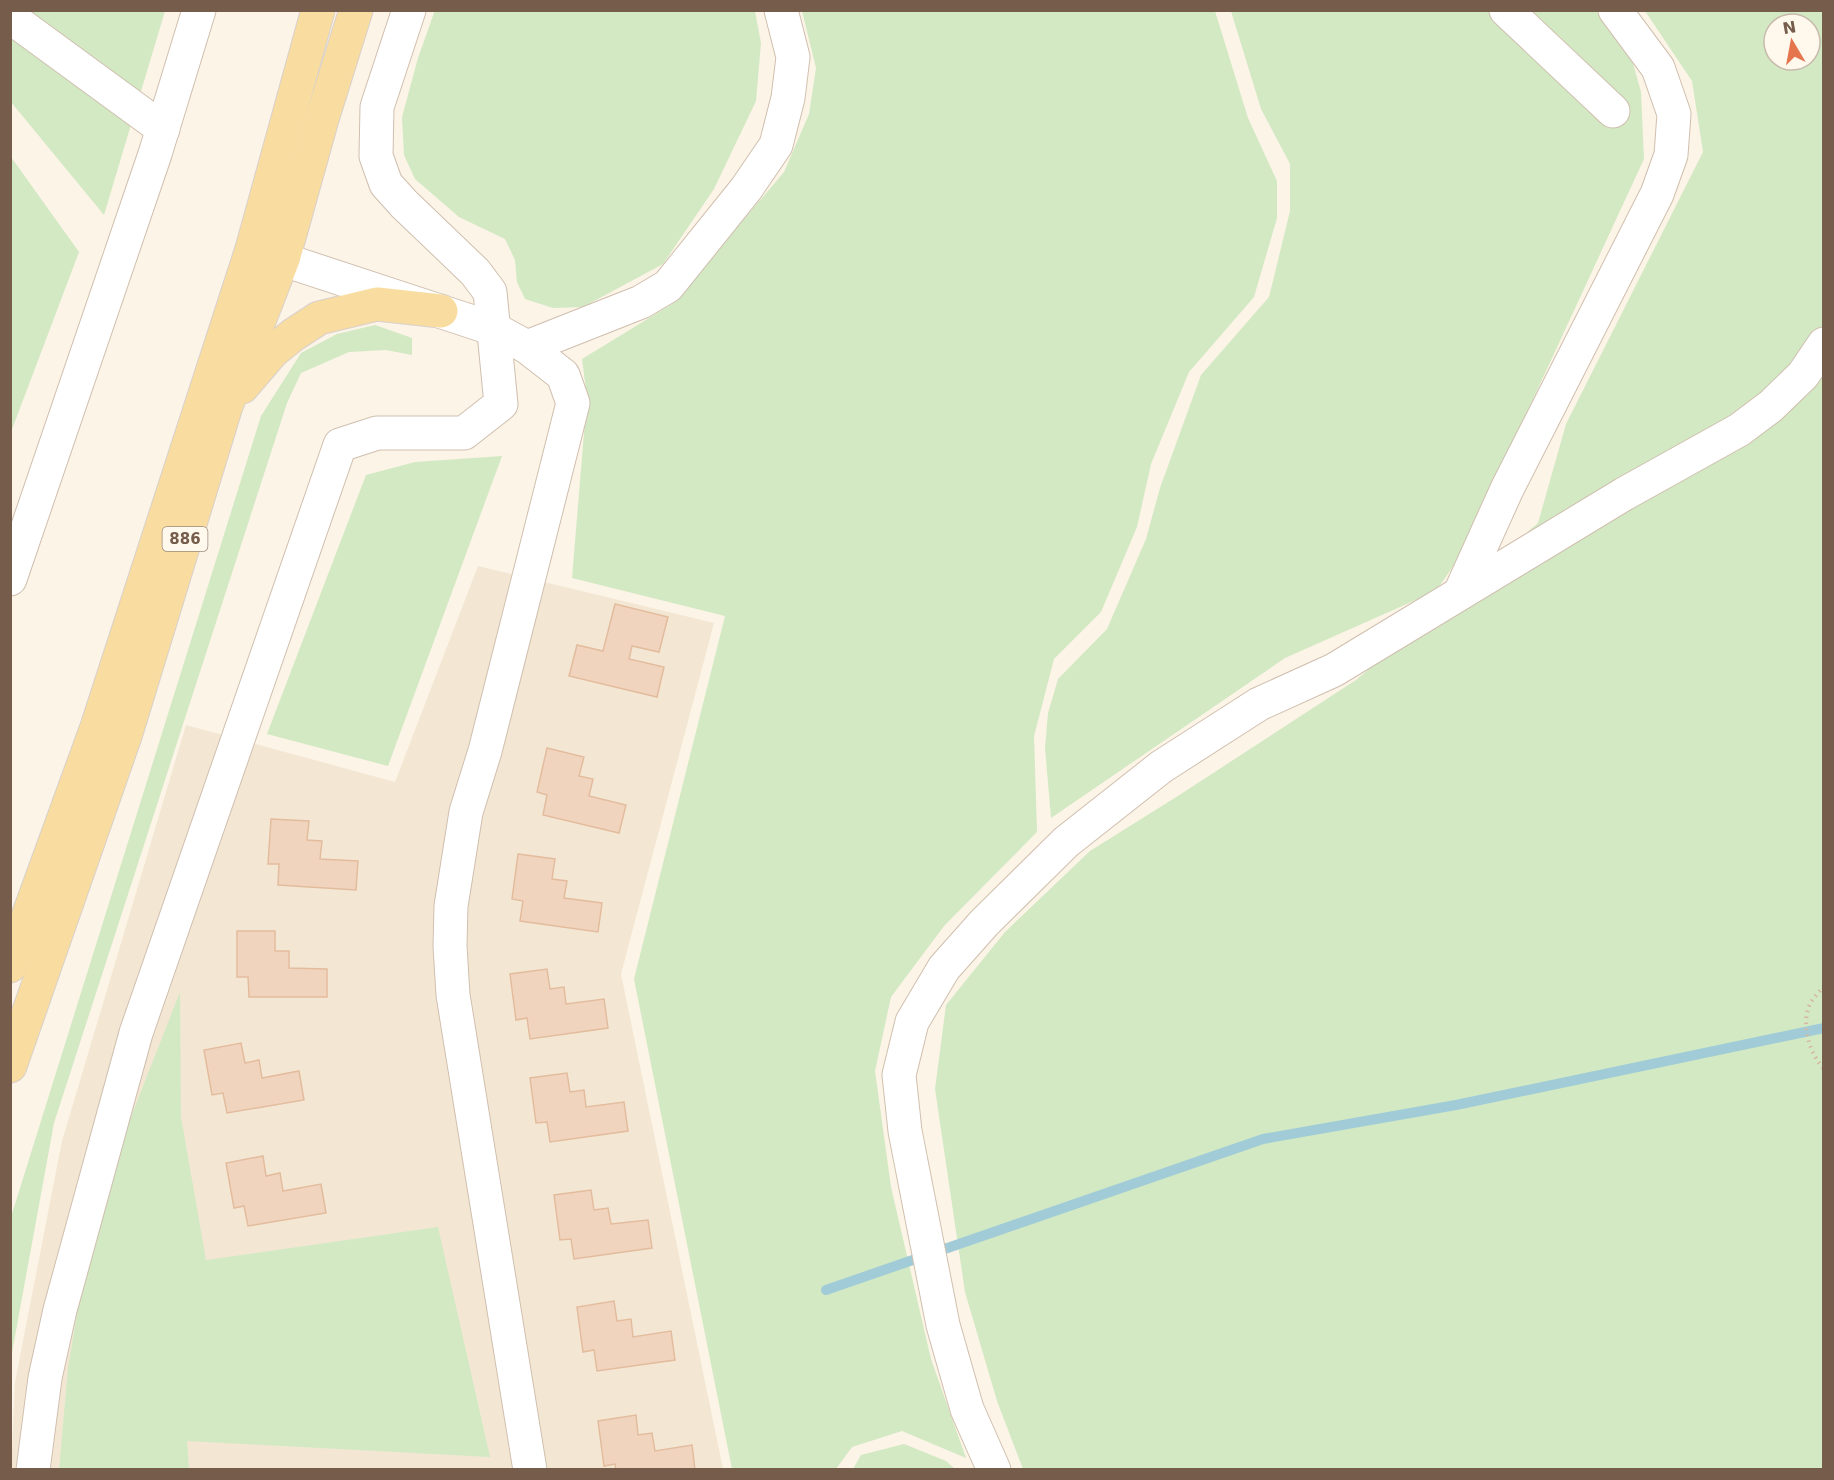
<svg xmlns="http://www.w3.org/2000/svg" width="1834" height="1480" font-family="'DejaVu Sans',sans-serif">
<style>
.residential{fill:#f3e7d4}
.green{fill:#d2e9c4;fill-rule:evenodd}
.lines{fill:none;stroke-linecap:round;stroke-linejoin:round}
.stream{stroke:#a1ccd7;stroke-width:10}
.building{fill:#f1d4be;stroke:#e3bc9e;stroke-width:1.5}
.minor-casing{stroke:#d0bfaf;stroke-width:35}
.major-casing{stroke:#d8d1cd;stroke-width:35}
.path{stroke:#d6b8a1;stroke-width:4;stroke-dasharray:1.5 4.5;stroke-linecap:butt}
.minor{stroke:#fff;stroke-width:33}
.major{stroke:#f9dc9f;stroke-width:33}
.labels{text-anchor:middle;stroke-width:6;stroke-linejoin:round;paint-order:stroke}
.shield{fill:#fff8ec;stroke:#9e8b7b;stroke-width:1.5}
.shield-label{font-size:15px;font-weight:bold;fill:#755c4b}
</style>
<rect width="100%" height="100%" fill="#fcf4e6"/>
<polygon class="residential" points="478,566 714,623 621,974 723,1469 11,1470 15,1382 62,1141 186,725 395,782"/>
<g class="green">
<polygon points="435,10 755,11 761,43 756,101 714,189 663,264 583,307 553,308 525,299 517,282 515,260 505,239 459,217 415,179 404,155 402,117 418,58"/>
<polygon points="10,11 165,11 104,215 11,102"/>
<polygon points="802,11 1215,11 1248,118 1277,181 1277,218 1254,297 1189,372 1151,464 1137,527 1101,612 1054,659 1034,736 1037,832 944,926 891,997 875,1071 891,1187 931,1359 966,1458 902,1431 852,1447 836,1469 732,1469 634,979 725,616 572,578 587,397 582,359 672,304 784,172 809,114 816,68"/>
<polygon points="1231,11 1596,11 1629,49 1641,92 1644,159 1461,555 1436,591 1285,658 1051,818 1045,748 1048,713 1058,679 1107,629 1146,539 1160,488 1201,375 1269,297 1290,211 1290,164 1261,109"/>
<path d="M1645 11H1823V1469H1023L997 1401 965 1292 935 1089 946 1005 1005 932 1090 851 1181 794 1356 680 1538 523 1566 424 1703 152 1692 81ZM1774 24H1810V60H1774Z"/>
<polygon points="11,157 79,252 11,432"/>
<polygon points="375,325 412,338 412,355 386,350 349,352 301,373 287,403 54,1123 11,1358 11,1217 261,416 301,353 337,334"/>
<polygon points="502,456 388,766 267,734 366,475 415,462"/>
<polygon points="180,992 181,1117 206,1260 438,1227 490,1457 187,1441 189,1469 59,1470 68,1368 94,1211"/>
<polygon points="904,1444 946,1461 955,1469 853,1469 861,1455"/>
</g>
<g class="lines">
<polyline class="stream" points="826,1290 1263,1139 1456,1105 1824,1028"/>
</g>
<g class="building">
<polygon points="615,604 668,617 659,652 632,646 629,659 664,667 657,697 569,676 577,645 603,651"/>
<polygon points="547,748 584,757 579,776 593,779 589,796 626,805 619,833 543,815 547,795 537,792"/>
<polygon points="271,819 309,821 307,840 322,841 320,859 358,861 356,890 278,885 279,864 268,864"/>
<polygon points="518,854 555,859 552,879 567,881 564,898 602,903 598,932 520,921 523,901 512,899"/>
<polygon points="237,931 275,931 275,951 289,951 289,968 327,969 327,997 249,997 248,977 237,977"/>
<polygon points="547,969 550,989 564,987 566,1004 604,999 608,1028 530,1039 527,1018 516,1020 510,974"/>
<polygon points="241,1043 245,1063 259,1060 262,1078 299,1071 304,1100 227,1113 223,1093 212,1095 204,1050"/>
<polygon points="567,1073 570,1092 584,1090 586,1107 624,1102 628,1131 550,1142 547,1122 536,1123 530,1078"/>
<polygon points="263,1156 266,1176 280,1173 283,1191 321,1184 326,1213 248,1226 244,1206 234,1208 226,1163"/>
<polygon points="591,1190 594,1210 608,1208 611,1224 648,1220 652,1248 574,1259 571,1239 560,1240 554,1195"/>
<polygon points="614,1301 617,1321 631,1319 633,1337 671,1331 675,1360 597,1371 594,1350 583,1352 577,1307"/>
<polygon points="636,1415 638,1435 652,1433 655,1451 692,1445 695,1470 616,1470 615,1464 604,1466 598,1421"/>
</g>
<g class="lines">
<g class="minor-casing">
<g id="minor">
<polyline points="1506,10 1613,111"/>
<polyline points="10,17 163,129"/>
<polyline points="257,251 494,329 527,347 563,375 573,403 485,751 466,812 451,906 450,946 453,995 530,1470"/>
<polyline points="527,347 641,302 668,286 746,189 776,145 788,98 793,57 781,10"/>
<polyline points="10,579 155,154 199,10"/>
<polyline points="1460,593 1507,489 1657,194 1671,155 1674,114 1658,68 1615,10"/>
<polyline points="33,1470 45,1378 60,1310 136,1033 340,445 377,433 464,433 501,404 490,292 475,272 404,204 386,184 376,156 377,107 409,10"/>
<polyline points="994,1470 967,1409 943,1325 905,1131 899,1075 912,1022 944,968 984,923 1066,842 1161,767 1259,704 1334,670 1624,494 1739,430 1771,406 1803,375 1824,344"/>
</g>
</g>
<g class="major-casing">
<g id="major">
<polyline points="242,387 272,352 293,335 319,318 377,304 441,311"/>
<polyline points="10,966 97,727 252,249 318,10"/>
<polyline points="10,1066 126,733 226,406 283,259 322,119 356,10"/>
</g>
</g>
<path class="path" d="M1824 986C1820 991 1815 996 1811 1002 1800 1022 1809 1053 1824 1069"/>
<use href="#minor" class="minor"/>
<use href="#major" class="major"/>
</g>
<g class="labels">
<rect class="shield" x="162.5" y="527" width="45" height="24" rx="4.5"/>
<g class="shield-label">
<text x="185" y="544">886</text>
</g>
</g>
<rect width="1834" height="1480" fill="none" stroke="#755c4b" stroke-width="24"/>
<g transform="translate(1792 42) rotate(350)"><circle r="28" fill="#fff8ec" stroke="#c8baac" stroke-width="1.5"/>
<path d="M0-4.5L10 22L0 15L-10 22Z" fill="#e4754d"/>
<text y="-9" font-size="16" font-weight="bold" text-anchor="middle" fill="#755c4b">N</text>
</g>
</svg>
